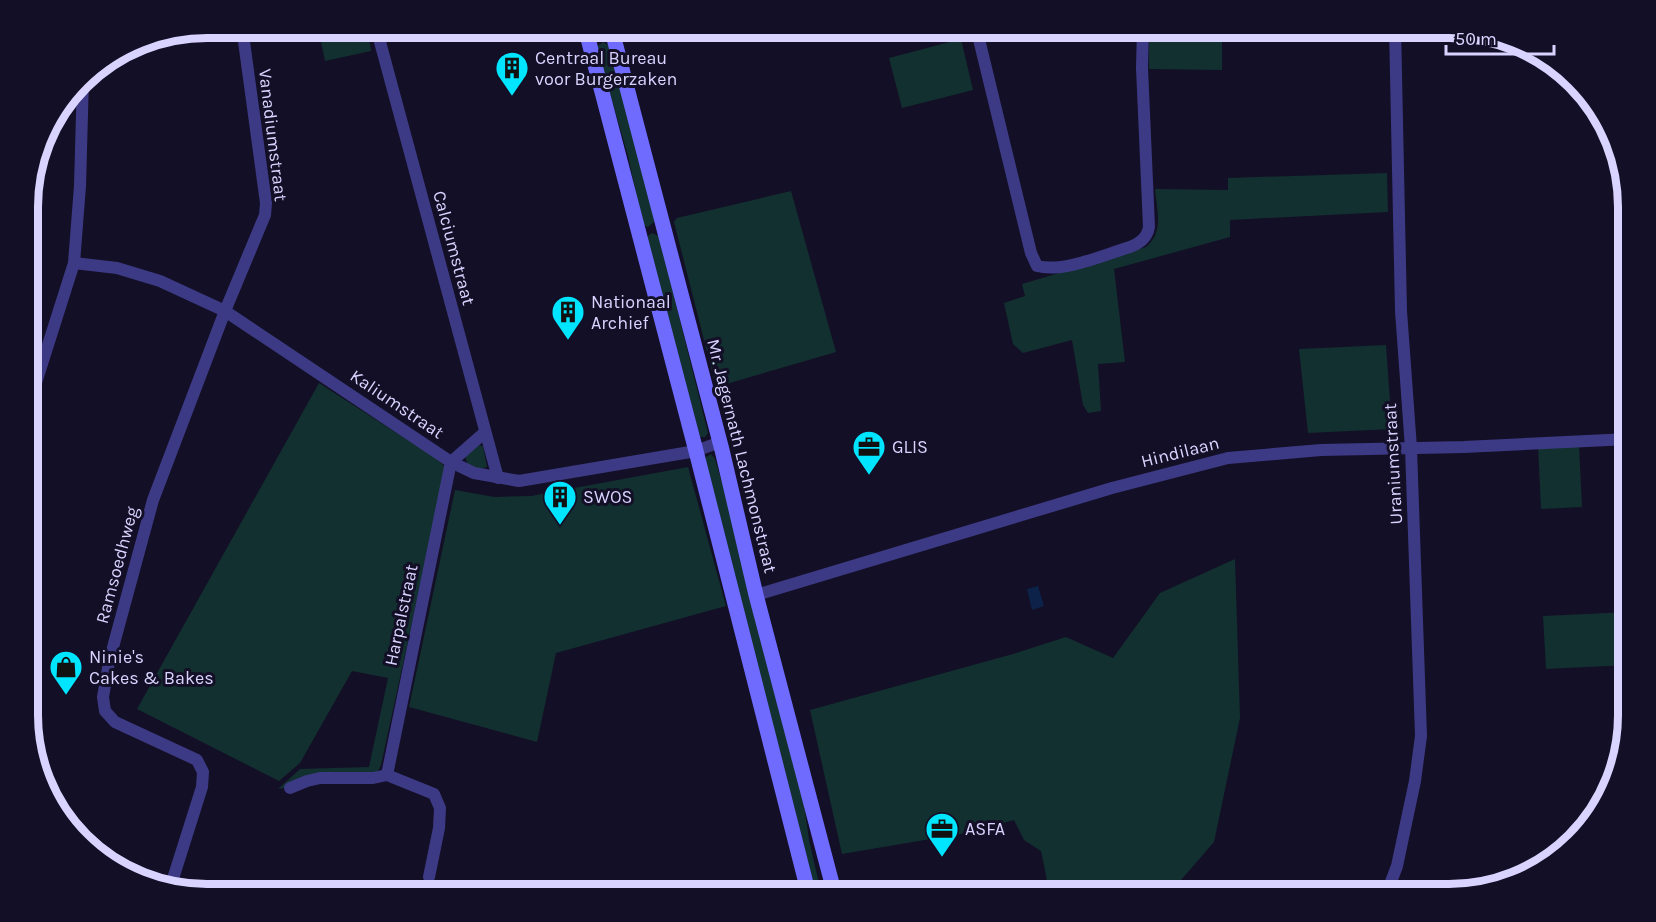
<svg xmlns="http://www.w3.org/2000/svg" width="1656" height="922" font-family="Karla,sans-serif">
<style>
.green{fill:#12302f}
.water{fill:#0c2248}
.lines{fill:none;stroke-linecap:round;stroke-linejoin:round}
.street{stroke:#3d3a85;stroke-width:12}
.secondary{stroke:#6f6bff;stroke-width:15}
.labels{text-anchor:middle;stroke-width:6;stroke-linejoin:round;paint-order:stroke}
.poi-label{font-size:18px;fill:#d9d4ff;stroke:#130f26;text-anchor:start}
.street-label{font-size:18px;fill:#d9d4ff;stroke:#130f26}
.rim{fill:none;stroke:#d9d4ff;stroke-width:8}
</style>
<rect width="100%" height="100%" fill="#130f26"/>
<g class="green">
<polygon points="318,27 367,27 371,51 325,61"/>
<polygon points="1149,27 1222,27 1222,70 1149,69"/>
<polygon points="961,39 973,90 902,108 889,58"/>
<polygon points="603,42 610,46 653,213 654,222 648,227 643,225 628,156 598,51 598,46"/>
<path d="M1387 173 1388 212 1230 220V237L1114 269 1125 362 1098 364 1101 411 1088 413 1083 405 1072 340 1023 353 1013 344 1004 303 1025 296 1022 284 1146 247C1164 232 1157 211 1155 189L1228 190V178Z"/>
<polygon points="791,191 836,352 716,387 674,222 677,218"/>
<polygon points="652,233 659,236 708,433 705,437 700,437 648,241 648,236"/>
<polygon points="1386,345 1392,429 1308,433 1299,349"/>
<polygon points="319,383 437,459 444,466 444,476 381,765 378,771 373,773 278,789 300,769 369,767 388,678 352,671 300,763 279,781 137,709"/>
<polygon points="1579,444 1582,507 1541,509 1538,446"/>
<polygon points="477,445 483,446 487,467 481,469 468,466 465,456"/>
<polygon points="711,454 715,459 728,503 802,790 809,840 818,879 819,885 817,886 814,885 705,460 706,457"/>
<polygon points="688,467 726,606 556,653 537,742 409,707 455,490 494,497 531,496"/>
<polygon points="1235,559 1240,718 1214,842 1168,895 1050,895 1041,851 1024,840 1014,820 966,833 842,854 810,710 1013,654 1066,637 1113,658 1160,593"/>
<polygon points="1629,612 1629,665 1546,669 1543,616"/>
</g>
<polygon class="water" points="1038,586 1044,606 1032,610 1027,589"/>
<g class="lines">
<g class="street">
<polyline points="376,27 498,478"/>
<path d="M976 27 1031 253 1037 266C1064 273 1103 255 1130 247 1140 243 1147 238 1149 227L1142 68 1143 27"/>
<polyline points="587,37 616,27"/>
<polyline points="74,263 117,268 160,281 225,311 451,462 474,473 519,481 696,451 720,442"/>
<polyline points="28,408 74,263 80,186 83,78"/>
<polyline points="756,595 1112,488 1228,458 1321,450 1464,447 1629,439"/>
<polyline points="387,775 451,462 484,433"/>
<polyline points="290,788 307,781 320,778 373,778 387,775 434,794 440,808 439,828 429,877"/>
<polyline points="171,885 202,787 203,772 197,760 115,722 105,711 103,697 109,662 153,500 225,311 265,215 266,203 242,27"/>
<polyline points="1386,895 1397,866 1415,781 1421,736 1411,448 1401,311 1395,27"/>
</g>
<g class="secondary">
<polyline points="585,27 696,451 809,895"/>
<polyline points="611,27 722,450 756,595 835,895"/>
</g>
</g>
<defs>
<g id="building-pin" transform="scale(1.725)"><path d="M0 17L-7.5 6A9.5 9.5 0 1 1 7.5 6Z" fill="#00e5ff" stroke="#130f26"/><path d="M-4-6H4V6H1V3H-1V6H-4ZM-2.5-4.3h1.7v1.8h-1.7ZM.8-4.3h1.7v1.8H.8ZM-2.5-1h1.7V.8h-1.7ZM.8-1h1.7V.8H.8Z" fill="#111"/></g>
<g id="office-pin" transform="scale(1.725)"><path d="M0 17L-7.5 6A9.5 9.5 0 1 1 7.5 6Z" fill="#00e5ff" stroke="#130f26"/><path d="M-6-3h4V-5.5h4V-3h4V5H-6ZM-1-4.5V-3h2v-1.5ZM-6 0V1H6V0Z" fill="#111"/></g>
<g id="shop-pin" transform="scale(1.725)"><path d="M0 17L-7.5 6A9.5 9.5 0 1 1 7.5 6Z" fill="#00e5ff" stroke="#130f26"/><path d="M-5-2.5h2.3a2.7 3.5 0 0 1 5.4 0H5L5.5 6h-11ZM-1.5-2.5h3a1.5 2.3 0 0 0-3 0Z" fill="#111"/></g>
</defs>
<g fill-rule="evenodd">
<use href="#building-pin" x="512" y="68"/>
<use href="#building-pin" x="568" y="312"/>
<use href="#office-pin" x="869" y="447"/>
<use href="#building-pin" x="560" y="497"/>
<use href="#shop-pin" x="66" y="667"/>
<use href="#office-pin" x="942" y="829"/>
</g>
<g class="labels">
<g class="poi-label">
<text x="535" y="64">Centraal Bureau<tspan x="535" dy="21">voor Burgerzaken</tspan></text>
<text x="591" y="308">Nationaal<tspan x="591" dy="21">Archief</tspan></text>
<text x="892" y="453">GLIS</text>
<text x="583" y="503">SWOS</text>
<text x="89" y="663">Ninie's<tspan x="89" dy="21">Cakes &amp; Bakes</tspan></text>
<text x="965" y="835">ASFA</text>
</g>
<g class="street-label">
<text transform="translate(273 135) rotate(83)" y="6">Vanadiumstraat</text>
<text transform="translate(454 248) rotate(75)" y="6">Calciumstraat</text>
<text transform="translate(397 404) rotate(34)" y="6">Kaliumstraat</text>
<text transform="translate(1180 452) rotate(-14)" y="6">Hindilaan</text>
<text transform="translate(742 456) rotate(76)" y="6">Mr. Jagernath Lachmonstraat</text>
<text transform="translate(1393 464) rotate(-93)" y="6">Uraniumstraat</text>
<text transform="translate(117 565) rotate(-75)" y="6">Ramsoedhweg</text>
<text transform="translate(401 615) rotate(-78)" y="6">Harpalstraat</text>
</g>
</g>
<path d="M0 0H1656V922H0ZM207 38H1449A169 169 0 0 1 1618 207V715A169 169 0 0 1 1449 884H207A169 169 0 0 1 38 715V207A169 169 0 0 1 207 38Z" fill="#130f26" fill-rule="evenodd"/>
<path class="rim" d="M207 38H1449A169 169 0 0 1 1618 207V715A169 169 0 0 1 1449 884H207A169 169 0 0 1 38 715V207A169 169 0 0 1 207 38Z"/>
<path d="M1446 45v9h108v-9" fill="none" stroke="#d9d4ff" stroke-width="3"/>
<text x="1455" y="45" font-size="18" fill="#d9d4ff" stroke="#130f26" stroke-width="4.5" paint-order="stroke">50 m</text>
</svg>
